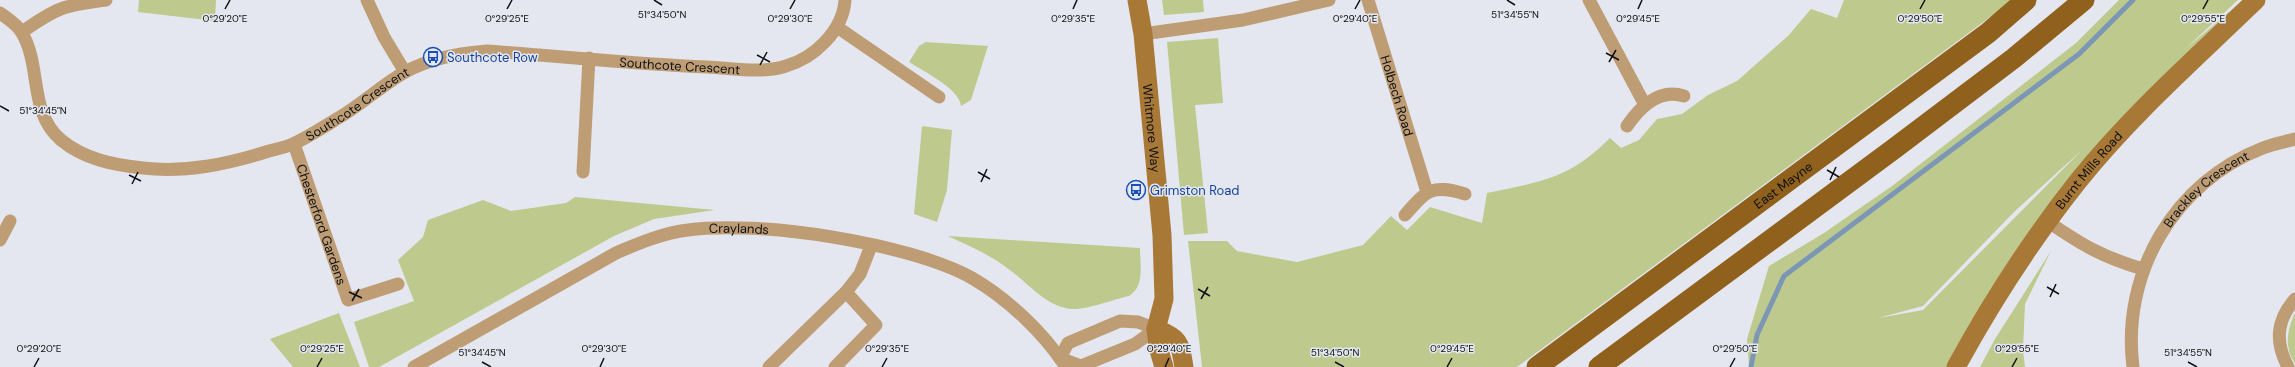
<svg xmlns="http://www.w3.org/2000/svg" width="2295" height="367" font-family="'DM Sans',sans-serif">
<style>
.green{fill:#beca8d;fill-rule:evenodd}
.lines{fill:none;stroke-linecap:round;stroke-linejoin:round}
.stream{stroke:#7c97b5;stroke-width:5}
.street{stroke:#be9d75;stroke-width:13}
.secondary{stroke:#a87837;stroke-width:19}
.primary{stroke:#90611c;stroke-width:21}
.ticks{fill:none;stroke:#0f1013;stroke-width:1.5}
.labels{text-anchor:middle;stroke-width:3;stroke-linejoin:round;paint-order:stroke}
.transit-label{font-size:13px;fill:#164399;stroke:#e4e7f0;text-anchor:start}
.street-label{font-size:13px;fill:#0f1013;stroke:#e4e7f0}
.ticks-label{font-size:10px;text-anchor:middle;fill:#0f1013;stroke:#e4e7f0;stroke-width:3;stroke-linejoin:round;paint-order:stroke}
</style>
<rect width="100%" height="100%" fill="#e4e7f0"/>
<g class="green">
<polygon points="139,0 216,0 215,21 138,12"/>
<polygon points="1162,0 1203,0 1204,12 1164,15"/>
<path d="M1844 0H2013L1517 367H1202L1188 241H1227L1237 251 1297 262 1363 245 1391 216 1407 230 1430 207 1482 223 1487 193C1542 181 1568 180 1610 138L1621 148 1639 140 1657 119 1682 114 1708 95 1737 81 1788 36 1811 9 1837 18Z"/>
<path d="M2119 0H2238L2183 51 2243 0 2056 197 1950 367H1749L1747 339 1769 266 1824 233 1892 186 2076 43ZM2082 150 1923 310 1878 318 1923 306 2014 212Z"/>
<polygon points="1218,38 1223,103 1195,105 1208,233 1184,235 1167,42"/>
<path d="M926 42 988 46 971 100 961 106C960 89 923 71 909 62L919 46Z"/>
<polygon points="922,126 952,130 947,190 937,222 914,214"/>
<polygon points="575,197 715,210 654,219 614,236 379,367 369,367 354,322 414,301 398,260 423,237 428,220 483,200 511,211 566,203"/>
<path d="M948 236 1140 248C1140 264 1145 287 1129 296 1115 299 1086 310 1073 309 1046 308 1028 282 1007 268 989 254 969 246 948 236Z"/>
<polygon points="2051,251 2025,304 2023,350 2025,367 1980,367 1995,339"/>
<polygon points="339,313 360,367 293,367 270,339"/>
<path d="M2295 313V363C2284 349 2287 329 2295 313Z"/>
</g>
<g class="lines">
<polyline class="stream" points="1751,367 1757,335 1784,276 2079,54 2133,0"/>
<g class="street">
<polyline points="367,0 384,37 405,72"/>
<path id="s1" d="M1368 0 1427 192"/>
<polyline points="1589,0 1645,105"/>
<path id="s2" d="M0 13C7 18 18 25 22 33 42 67 28 112 61 140 84 159 113 165 143 168 186 173 228 164 269 151 277 149 287 147 295 143 310 136 325 126 340 117 362 104 382 85 405 72 429 59 459 53 487 51 560 56 634 64 707 67 733 68 761 74 786 66 814 58 843 31 845 0"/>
<polyline points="837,27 939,97"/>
<path d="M22 32C56 8 64 5 106 0"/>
<polyline points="1143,34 1243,20 1329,0"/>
<path d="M1627 126C1640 107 1659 88 1684 96"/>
<path id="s3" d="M294 144 348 300 398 284"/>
<polyline points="583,172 589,58"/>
<path d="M1405 215C1427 190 1432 184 1465 194"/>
<path d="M2047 221C2082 245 2102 257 2143 269"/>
<polyline points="0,240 10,221"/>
<polyline points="1060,358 1068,343 1120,321 1138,322 1156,329"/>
<polyline points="1060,358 1081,366 1135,344 1156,329"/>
<path id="s4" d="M414 367 616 253C639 243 663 233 688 230 759 220 909 243 972 278 1008 299 1043 332 1066 367"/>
<polyline points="769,367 846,292 860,274 871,246"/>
<polyline points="835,367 876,325 846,292"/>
<path id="s5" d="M2133 367C2121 274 2174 182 2263 148 2273 144 2284 142 2295 139"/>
<path d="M2288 367C2275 342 2276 321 2295 299"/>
</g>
<g class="secondary">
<path id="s6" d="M1137 0 1143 34 1162 235 1164 299 1156 329 1158 347 1164 367"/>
<path d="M1156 329C1180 338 1180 343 1184 367"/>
<path id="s7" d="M1956 367C1992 301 2032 239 2079 180 2132 114 2196 58 2256 0"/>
</g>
<g class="primary">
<path id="s8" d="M1537 367 1988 33 2026 0"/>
<polyline points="1599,367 1895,148 2014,58 2084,0"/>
</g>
</g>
<path class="ticks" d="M654 0 662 5M1507 0 1515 5M225 9 230 0M507 9 512 0M790 9 795 0M1073 9 1077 0M1355 9 1360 0M1638 9 1642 0M1920 9 1925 0M2203 9 2208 0M1606 53 1619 60M757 55 770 62M1609 62 1616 50M760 65 767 52M0 106 9 111M1827 170 1839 177M978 172 990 179M129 175 141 181M1830 180 1836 167M981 182 987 169M132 184 138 172M2047 287 2059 294M1198 289 1210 296M349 292 362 298M2050 297 2056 284M1201 299 1208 287M352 301 359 289M482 362 491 367M1335 362 1344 367M2188 362 2197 367M34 367 39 358M317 367 322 358M600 367 604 358M882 367 887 358M1165 367 1169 358M1447 367 1452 358M1730 367 1735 358M2012 367 2017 358"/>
<defs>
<g id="bus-ring" transform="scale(1)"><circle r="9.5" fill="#e4e7f0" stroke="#1a4fb4" stroke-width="1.5"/><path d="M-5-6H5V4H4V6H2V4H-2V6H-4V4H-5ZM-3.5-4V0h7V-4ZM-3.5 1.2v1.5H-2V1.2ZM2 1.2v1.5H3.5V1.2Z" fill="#1a4fb4"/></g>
</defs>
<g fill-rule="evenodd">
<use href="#bus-ring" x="433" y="57"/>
<use href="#bus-ring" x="1136" y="190"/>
</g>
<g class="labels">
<g class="transit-label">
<text x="447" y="62">Southcote Row</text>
<text x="1150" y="195">Grimston Road</text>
</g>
<g class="street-label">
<text dy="5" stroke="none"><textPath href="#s2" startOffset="799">Southcote Crescent</textPath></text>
<text dy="5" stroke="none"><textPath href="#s1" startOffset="100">Holbech Road</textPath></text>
<text dy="5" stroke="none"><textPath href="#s2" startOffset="463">Southcote Crescent</textPath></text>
<text dy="5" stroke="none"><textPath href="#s6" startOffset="129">Whitmore Way</textPath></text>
<text dy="5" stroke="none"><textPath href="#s7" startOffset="238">Burnt Mills Road</textPath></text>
<text dy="5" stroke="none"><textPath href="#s8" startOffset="306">East Mayne</textPath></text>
<text dy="5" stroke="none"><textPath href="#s5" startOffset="203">Brackley Crescent</textPath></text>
<text dy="5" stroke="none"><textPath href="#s3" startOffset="85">Chesterford Gardens</textPath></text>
<text dy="5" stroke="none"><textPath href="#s4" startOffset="359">Craylands</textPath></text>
</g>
</g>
<g class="ticks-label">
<text x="662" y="18">51°34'50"N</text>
<text x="1515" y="18">51°34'55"N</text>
<text x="225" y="22">0°29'20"E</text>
<text x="507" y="22">0°29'25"E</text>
<text x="790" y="22">0°29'30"E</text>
<text x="1073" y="22">0°29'35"E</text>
<text x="1355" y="22">0°29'40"E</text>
<text x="1638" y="22">0°29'45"E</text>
<text x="1920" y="22">0°29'50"E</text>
<text x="2203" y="22">0°29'55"E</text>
<text x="43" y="114">51°34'45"N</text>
<text x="39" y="352">0°29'20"E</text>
<text x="322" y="352">0°29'25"E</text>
<text x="604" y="352">0°29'30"E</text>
<text x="887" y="352">0°29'35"E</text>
<text x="1169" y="352">0°29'40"E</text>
<text x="1452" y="352">0°29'45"E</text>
<text x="1735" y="352">0°29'50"E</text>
<text x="2017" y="352">0°29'55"E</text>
<text x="482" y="356">51°34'45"N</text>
<text x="1335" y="356">51°34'50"N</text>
<text x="2188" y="356">51°34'55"N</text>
</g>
</svg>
